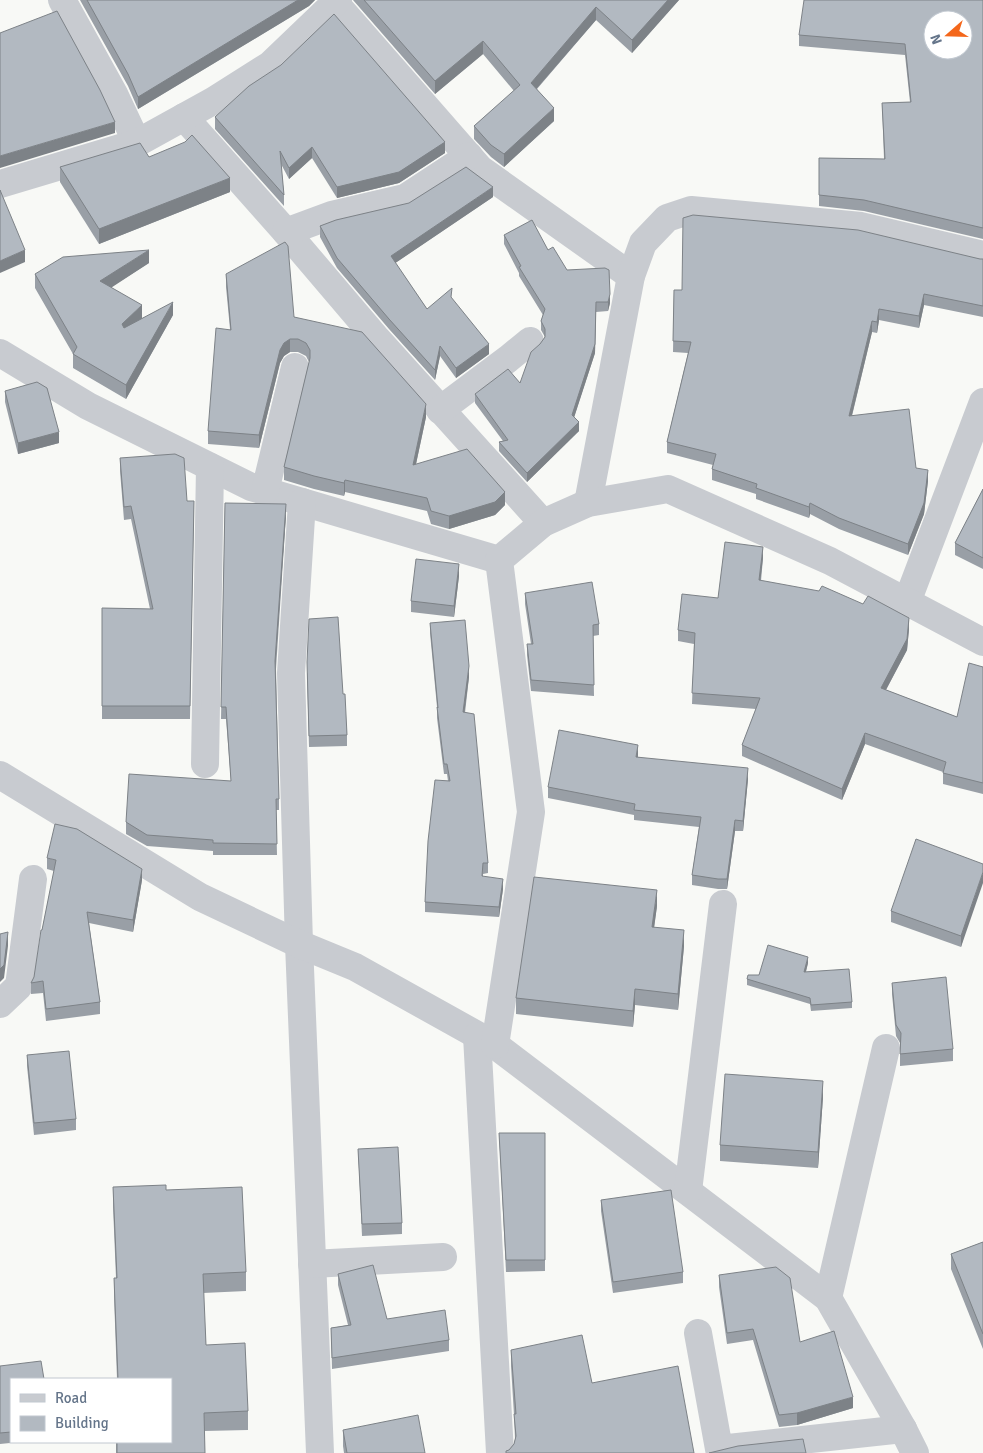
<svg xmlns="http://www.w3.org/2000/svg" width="983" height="1453" font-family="Signika,sans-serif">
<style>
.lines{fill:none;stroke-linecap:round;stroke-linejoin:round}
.minor{stroke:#c8cbd0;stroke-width:28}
.wall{fill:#999fa6}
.shaded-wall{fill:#7d8287}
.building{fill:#b2b9c1;stroke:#7d8287;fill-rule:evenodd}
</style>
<rect width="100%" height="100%" fill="#f8f9f6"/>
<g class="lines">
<g class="minor">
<polyline points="62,0 114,94 137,143"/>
<polyline points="335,3 480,169 631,276"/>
<polyline points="184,117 286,232 377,339 543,523"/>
<polyline points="0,184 137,143 213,101 270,65 338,0"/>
<polyline points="286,232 332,215 405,198 469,156"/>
<polyline points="0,353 88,406 251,487 499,560"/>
<polyline points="440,410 508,359 530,341"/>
<polyline points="265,491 295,367"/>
<polyline points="302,502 291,673 299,944 320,1453"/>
<polyline points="588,503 631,276 643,243 667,218 691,210 861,226 983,255"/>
<polyline points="907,602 983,402"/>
<polyline points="205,764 210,467"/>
<polyline points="0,775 200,897 299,944 355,967 495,1045 828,1298 903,1429 915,1453"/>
<polyline points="0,1004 19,986 33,879"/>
<polyline points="477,1036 500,1453"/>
<polyline points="495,1045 531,812 499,560 543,523 588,503 668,489 830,561 983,642"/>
<polyline points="688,1191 723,904"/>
<polyline points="312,1264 443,1257"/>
<polyline points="828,1298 886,1048"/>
<polyline points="698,1333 719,1449 903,1429"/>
</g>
</g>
<g class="wall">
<polygon points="80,0 315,0 309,6 138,109 128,86"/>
<polygon points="353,0 679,0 632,53 596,20 537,89 554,121 504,167 491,157 474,139 474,126 514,91 483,54 435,94"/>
<polygon points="983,0 983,239 864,211 819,206 819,158 884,159 882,103 910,102 905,55 799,46 799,35"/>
<polygon points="215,117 445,153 399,183 337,198 312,158 289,179 281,164 284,195 284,206 215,129"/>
<polygon points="149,157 230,192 99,244 60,182 60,167"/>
<polygon points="493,197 395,263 427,309 452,299 489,354 456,378 440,356 435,380 389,329 337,268 320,237 320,226"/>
<polygon points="504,235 548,250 567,270 610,303 608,311 596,312 595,353 574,417 579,431 527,482 499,451 499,442 503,441 475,403 475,394 520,383 540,344 545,337 541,330 541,321 543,315 519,276 519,273 504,244"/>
<polygon points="983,259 983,317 924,305 919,328 879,320 877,333 872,332 852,416 916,468 928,481 924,514 908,555 839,529 810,514 809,518 756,499 756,494 712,480 712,469 713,465 667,453 667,442 688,353 673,352 674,290 682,290"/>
<polygon points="149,263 111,287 142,318 173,315 126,399 73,368 73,354 35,288 35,274"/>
<polygon points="226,274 294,317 426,417 416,464 505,505 495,515 449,529 431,524 427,511 345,492 344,496 314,489 284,480 284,467 309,362 306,356 298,352 290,352 284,356 280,363 259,448 208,444 208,431 230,329 226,287"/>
<polygon points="5,391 59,443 18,454 5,402"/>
<polygon points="120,458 187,501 194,501 190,719 102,719 102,608 150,609 131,519 124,520 120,471"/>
<polygon points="983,489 983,569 955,555 955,543"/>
<polygon points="225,503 286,515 276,669 279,799 279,810 276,810 277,855 213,855 213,851 147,846 126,834 126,822 231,781 226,719 221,719"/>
<polygon points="763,558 761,581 909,629 907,650 886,690 957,717 983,667 983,794 943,784 943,772 865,744 842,800 742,756 742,745 756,709 692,704 694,644 678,641 678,630 718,598"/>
<polygon points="459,576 454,617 411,612 411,601"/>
<polygon points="525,593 599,624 599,635 593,636 594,696 531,691 527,655 527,644 531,644 525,604"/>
<polygon points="430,623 469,677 465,713 488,863 488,873 483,874 483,877 503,889 499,917 425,912 425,902 448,781 447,774 444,774 437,718 437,707 430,633"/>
<polygon points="307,673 343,694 347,735 347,746 309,747"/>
<polygon points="638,755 638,757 748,779 743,831 735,831 727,889 718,889 692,885 692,875 699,827 634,820 634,815 548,798 548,787"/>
<polygon points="47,858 142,880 133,932 89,923 100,1002 100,1014 46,1021 43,993 31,994 31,983 34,977 42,930 54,871 47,869"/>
<polygon points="983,864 961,947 891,922 891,911"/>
<polygon points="657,906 654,927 684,946 678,1010 635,1005 633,1027 516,1014 516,998"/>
<polygon points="808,963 806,972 852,1002 852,1008 811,1011 810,1004 747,985 747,979 759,975"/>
<polygon points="892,983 953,1049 953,1061 900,1066 900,1043 896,1036 892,994"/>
<polygon points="27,1055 76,1119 76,1130 34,1135 27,1066"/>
<polygon points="823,1097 818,1168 720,1161 720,1145"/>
<polygon points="499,1133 545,1133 545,1271 506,1272"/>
<polygon points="358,1149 402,1223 402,1234 362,1236"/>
<polygon points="113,1187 166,1190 246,1272 246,1291 203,1293 206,1345 248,1411 248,1430 204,1431 205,1453 116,1453 116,1442 171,1442 171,1379 117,1379 114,1296 114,1278 116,1278 113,1206"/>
<polygon points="601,1200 683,1272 683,1283 613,1293 601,1211"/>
<polygon points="983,1242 983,1349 951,1269 951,1254"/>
<polygon points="338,1274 387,1319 449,1340 449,1351 332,1369 331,1328 348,1325 338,1285"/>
<polygon points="719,1275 800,1342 853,1408 797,1425 779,1427 753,1340 727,1344 719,1287"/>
<polygon points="511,1350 592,1383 509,1450 514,1444 515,1439 514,1415 511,1366"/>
<polygon points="0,1366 11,1379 11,1442 20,1442 0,1444"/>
<polygon points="343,1430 425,1453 344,1453 343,1446"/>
</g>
<g class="shaded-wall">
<polygon points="298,0 315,0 309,6 138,109 138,97"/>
<polygon points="668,0 679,0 632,53 632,40"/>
<polygon points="596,7 596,20 531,95 531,83"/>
<polygon points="483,41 483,54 435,94 435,81"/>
<polygon points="554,108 554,121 504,167 504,154"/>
<polygon points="115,122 115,133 0,168 0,156"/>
<polygon points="445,142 445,153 399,183 337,198 337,187"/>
<polygon points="312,147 312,158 289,179 289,168"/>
<polygon points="230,178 230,192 99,244 99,229"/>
<polygon points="493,187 493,197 391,266 391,256"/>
<polygon points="25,250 25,262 0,273 0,261"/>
<polygon points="149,250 149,263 100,295 100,281"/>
<polygon points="610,294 610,303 608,311 608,302"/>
<polygon points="924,294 924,305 919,328 919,316"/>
<polygon points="173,302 173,315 126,399 126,385"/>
<polygon points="596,302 595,353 572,424 572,415"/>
<polygon points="142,305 142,319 122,338 122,324"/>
<polygon points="879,309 879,320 877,333 877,322"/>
<polygon points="872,321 872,332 849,427 849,416"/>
<polygon points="290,339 290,352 284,356 280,363 259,448 259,435 280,350 284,343"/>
<polygon points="489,344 489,354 456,378 456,368"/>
<polygon points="440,346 440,356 435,380 435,370"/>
<polygon points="426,404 426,417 413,478 413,465"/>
<polygon points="579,422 579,431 527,482 527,473"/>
<polygon points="59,432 59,443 18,454 18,443"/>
<polygon points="928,470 928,481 924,514 908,555 908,544"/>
<polygon points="345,480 345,492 344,496 344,483"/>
<polygon points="505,492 505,505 495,515 449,529 449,516"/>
<polygon points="810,503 810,514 809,518 809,507"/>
<polygon points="286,504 286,515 275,672 275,661"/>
<polygon points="763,547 763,558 759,591 759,580"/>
<polygon points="459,564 459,576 454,617 454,606"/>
<polygon points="909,618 909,629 907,650 881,699 881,688"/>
<polygon points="469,666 469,677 463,723 463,712"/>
<polygon points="865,733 865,744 842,800 842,789"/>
<polygon points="638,745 638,755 636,768 636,757"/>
<polygon points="748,768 748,779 743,831 743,821"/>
<polygon points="735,820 735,831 727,889 727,879"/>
<polygon points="142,869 142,880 133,932 133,920"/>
<polygon points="983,872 983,883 961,947 961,936"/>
<polygon points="503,879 503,889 499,917 499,907"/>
<polygon points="657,890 657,906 652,943 652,927"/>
<polygon points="684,930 684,946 678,1010 678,994"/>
<polygon points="8,932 8,946 4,978 0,982 0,969"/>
<polygon points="808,957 808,963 804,978 804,972"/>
<polygon points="635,989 635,1005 633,1027 633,1011"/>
<polygon points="823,1081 823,1097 818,1168 818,1152"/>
<polygon points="853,1397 853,1408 797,1425 797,1413"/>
</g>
<g class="building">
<polygon points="87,0 298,0 138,97 128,74"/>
<polygon points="364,0 668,0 632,40 596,7 531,83 554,108 504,154 491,145 474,126 520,85 483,41 435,81"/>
<path d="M804 0H983V228L864 200 819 195V158L885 159 882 103 911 102 905 44 799 35ZM933 20H963V50H933Z"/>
<polygon points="57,11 100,90 115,122 0,156 0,33"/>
<polygon points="334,14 445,142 399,172 337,187 312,147 289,168 280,151 284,195 215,117 249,86 281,65"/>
<polygon points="192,135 230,178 99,229 60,167 140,143 149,157 185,142"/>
<polygon points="466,167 493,187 391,256 427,309 452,288 451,297 489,344 456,368 440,346 435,370 389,319 337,258 320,226 336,220 409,203"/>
<polygon points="0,190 25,250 0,261"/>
<polygon points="693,215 858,230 980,259 983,259 983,306 924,294 919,316 879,309 877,322 872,321 849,416 909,409 916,468 928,470 924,503 908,544 839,518 810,503 809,507 756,488 757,484 712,469 716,454 667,442 691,342 673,341 674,290 682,290 683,218"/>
<polygon points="532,220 548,250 553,247 567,270 605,268 609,270 610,294 608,302 596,302 595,344 572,415 579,422 527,473 499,442 508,440 475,394 508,369 520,383 531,352 540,344 545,337 545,329 541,321 545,309 519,267 521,266 504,235"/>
<polygon points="285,242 288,246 294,317 362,332 426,404 413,465 467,449 505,492 495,502 449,516 431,511 427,498 345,480 344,483 314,476 284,467 310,358 310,350 306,343 298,339 290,339 284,343 280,350 259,435 208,431 216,328 231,330 226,274"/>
<polygon points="149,250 100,281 142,305 122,324 124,328 173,302 126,385 73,354 77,347 35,274 63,257"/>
<polygon points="37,382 47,388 59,432 18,443 5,391"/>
<polygon points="175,454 184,458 187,501 194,501 190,706 102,706 102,608 153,609 131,506 124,507 120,458"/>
<polygon points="983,489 983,558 955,543"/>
<polygon points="225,503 286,504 275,661 279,799 276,799 277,844 213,843 213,840 147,835 126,822 129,774 231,781 226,707 221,707"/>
<polygon points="725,542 763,547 759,580 819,591 822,586 863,604 868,596 909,618 907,639 881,688 957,717 969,663 983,667 983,783 943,773 946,762 865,733 842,789 742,745 760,698 692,693 695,633 678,630 682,594 718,598"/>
<polygon points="416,559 459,564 454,606 411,601"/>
<polygon points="592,582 599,624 593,625 594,685 531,680 527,644 533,644 525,593"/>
<polygon points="338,617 343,694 345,694 347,735 309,736 307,662 309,619"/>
<polygon points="465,620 469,666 463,712 474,714 488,863 483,863 482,876 503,879 499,907 425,902 428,841 435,780 450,781 447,764 444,764 437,707 438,708 430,623"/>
<polygon points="559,730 638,745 636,757 748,768 743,821 735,820 727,879 718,879 692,875 701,817 634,810 635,804 548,787"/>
<polygon points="55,824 77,829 142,869 133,920 87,912 100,1002 46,1009 43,981 31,983 34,977 41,930 42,930 56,860 47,858"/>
<polygon points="916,839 983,864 983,872 961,936 891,911"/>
<polygon points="534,877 657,890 652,927 684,930 678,994 635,989 633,1011 516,998"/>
<polygon points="8,932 4,965 0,969 0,934"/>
<polygon points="768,945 808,957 804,972 849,969 852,1002 811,1005 810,998 747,979 748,975 759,975"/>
<polygon points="946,977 953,1049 900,1054 901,1033 896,1025 892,983"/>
<polygon points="69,1051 76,1119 34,1123 27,1055"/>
<polygon points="725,1074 823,1081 818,1152 720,1145"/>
<polygon points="499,1133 545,1133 545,1260 506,1260"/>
<polygon points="398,1147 402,1223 362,1224 358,1149"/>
<polygon points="166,1185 166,1190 242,1187 246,1272 203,1274 206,1345 245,1343 248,1411 204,1413 205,1453 117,1453 117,1442 171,1442 171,1379 118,1379 114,1278 117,1278 113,1187"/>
<polygon points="671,1190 683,1272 613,1282 601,1200"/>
<polygon points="983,1242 983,1334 951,1254"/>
<polygon points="373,1265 387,1319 445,1310 449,1340 332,1358 331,1328 351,1325 338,1274"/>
<polygon points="776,1267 790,1278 800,1342 834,1331 853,1397 797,1413 779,1415 753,1329 727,1333 719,1275"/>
<polygon points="582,1335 592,1383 678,1366 694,1453 506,1453 506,1451 509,1450 514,1444 516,1436 514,1414 516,1414 511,1350"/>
<polygon points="41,1361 44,1379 11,1379 11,1432 0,1433 0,1366"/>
<polygon points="418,1415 425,1453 347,1453 343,1430"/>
<polygon points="803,1439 806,1453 709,1453 738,1446"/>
</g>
<rect x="10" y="1378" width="162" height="65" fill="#ffffff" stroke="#c1c8d0"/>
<rect x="20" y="1394" width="25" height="8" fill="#c8cbd0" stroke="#c1c8d0"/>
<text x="55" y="1403" font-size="15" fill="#65758a">Road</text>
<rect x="20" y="1416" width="25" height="15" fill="#b2b9c1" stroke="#c1c8d0"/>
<text x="55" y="1428" font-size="15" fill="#65758a">Building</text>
<g transform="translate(948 35) rotate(250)"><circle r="24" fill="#ffffff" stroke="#c1c8d0"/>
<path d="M0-4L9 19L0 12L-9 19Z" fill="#f4671b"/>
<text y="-8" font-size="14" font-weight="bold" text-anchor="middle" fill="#65758a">N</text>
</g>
</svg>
